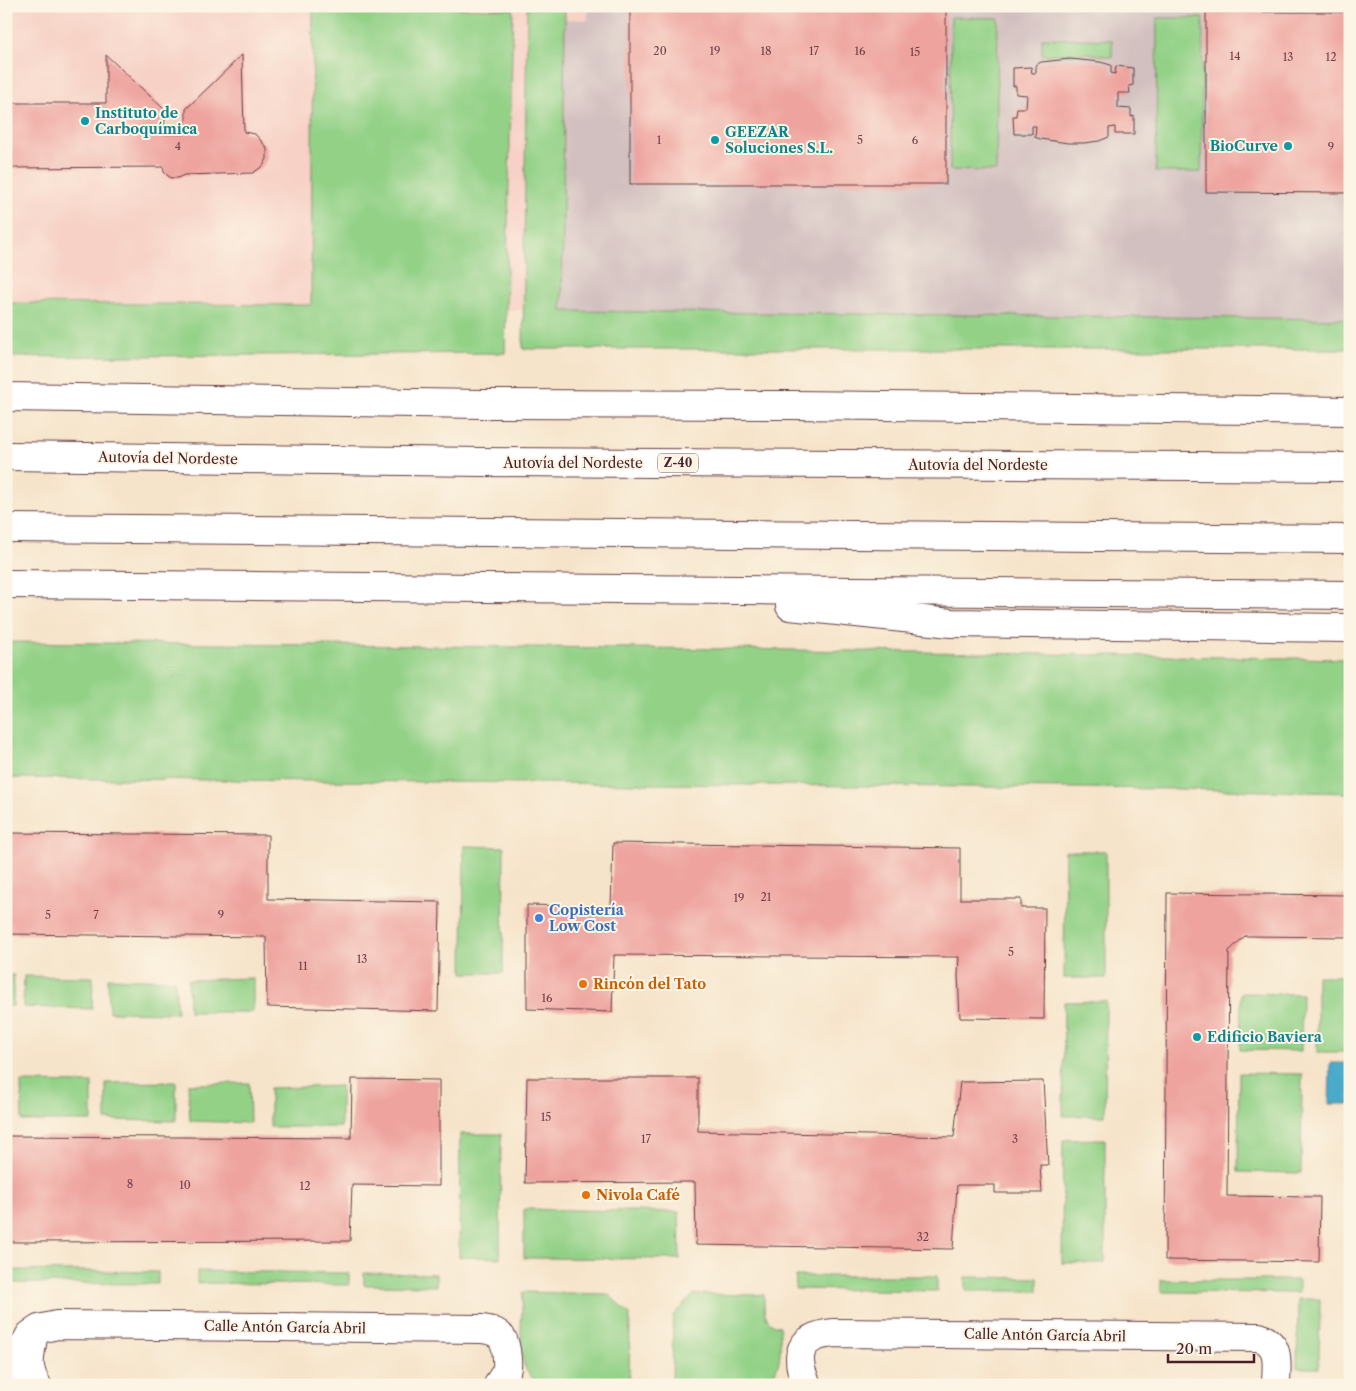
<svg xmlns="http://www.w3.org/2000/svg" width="1356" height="1391" font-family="'Libre Caslon Text',serif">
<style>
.built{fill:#f7d1c6}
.industrial{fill:#d2bfbf}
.green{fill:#93d187;stroke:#6e7859}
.water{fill:#4aabc9;stroke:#4a657a}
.building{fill:#eea39e}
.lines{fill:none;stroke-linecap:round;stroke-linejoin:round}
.minor-casing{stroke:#643d43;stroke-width:30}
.highway-casing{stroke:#643d43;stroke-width:30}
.minor{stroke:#fff;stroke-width:28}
.highway{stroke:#fff;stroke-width:28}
.culture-dot{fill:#0f9aa8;stroke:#fcf5e5;stroke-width:2}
.shop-dot{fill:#3f7fe0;stroke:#fcf5e5;stroke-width:2}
.food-dot{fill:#e8710a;stroke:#fcf5e5;stroke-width:2}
.labels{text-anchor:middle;stroke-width:4;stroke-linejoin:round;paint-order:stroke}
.number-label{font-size:11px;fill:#734048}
.shield{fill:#fcf5e5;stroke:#7f5f63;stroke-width:1}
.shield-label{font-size:12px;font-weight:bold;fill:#4a1f2b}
.culture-label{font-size:14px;font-weight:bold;fill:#0d838f;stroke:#fcf5e5;text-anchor:start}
.street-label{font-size:14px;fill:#4a1f2b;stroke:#fcf5e5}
.shop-label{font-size:14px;font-weight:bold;fill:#366cbe;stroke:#fcf5e5;text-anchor:start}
.food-label{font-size:14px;font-weight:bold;fill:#c56008;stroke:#fcf5e5;text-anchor:start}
</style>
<rect width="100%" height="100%" fill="#fcf5e5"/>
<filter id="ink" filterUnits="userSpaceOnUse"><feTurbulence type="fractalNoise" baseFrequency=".02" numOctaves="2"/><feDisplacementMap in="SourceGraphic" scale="10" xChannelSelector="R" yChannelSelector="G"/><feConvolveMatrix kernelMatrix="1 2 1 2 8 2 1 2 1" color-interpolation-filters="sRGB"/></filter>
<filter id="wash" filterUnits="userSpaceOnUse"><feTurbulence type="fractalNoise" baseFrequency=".0096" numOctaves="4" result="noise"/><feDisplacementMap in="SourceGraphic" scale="20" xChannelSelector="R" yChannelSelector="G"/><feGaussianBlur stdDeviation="1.12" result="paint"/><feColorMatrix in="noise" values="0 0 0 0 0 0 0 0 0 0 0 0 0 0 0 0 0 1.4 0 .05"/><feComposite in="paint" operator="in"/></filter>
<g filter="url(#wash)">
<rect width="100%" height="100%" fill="#f6e4ca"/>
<polygon class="built" points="6,6 1350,6 1350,319 562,311 311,306 6,303"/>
<polygon class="industrial" points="588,6 1350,6 1350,319 562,311 565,19 588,20"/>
<g class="green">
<polygon points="313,6 513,9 505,353 6,357 6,303 311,305"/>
<polygon points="527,8 565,8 562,311 1350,319 1350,349 523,349"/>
<polygon points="951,17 998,18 996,171 950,170"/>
<polygon points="1157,18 1203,18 1201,172 1156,172"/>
<polygon points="1042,38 1112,40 1112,57 1088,53 1042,55"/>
<polygon points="6,642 733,649 1350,659 1350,793 1180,789 6,778"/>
<polygon points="464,846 504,847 503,973 463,973"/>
<polygon points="1065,851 1106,851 1106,978 1064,978"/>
<polygon points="6,975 14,975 13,1006 6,1006"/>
<polygon points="24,976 93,977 92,1009 23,1007"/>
<rect x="1317" y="976" width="33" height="76"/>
<polygon points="108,978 175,980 177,1013 109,1012"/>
<polygon points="253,978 253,1012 189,1012 188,980"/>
<polygon points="1241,993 1302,994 1301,1051 1240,1050"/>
<polygon points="1106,1001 1105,1116 1063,1116 1064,1002"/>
<polygon points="1239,1073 1302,1074 1301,1173 1238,1172"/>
<polygon points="21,1082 92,1083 92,1121 22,1121"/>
<polygon points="176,1082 176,1121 106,1120 106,1083"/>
<polygon points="249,1083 250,1123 190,1121 188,1084"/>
<polygon points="341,1086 341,1127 270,1127 270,1088"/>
<polygon points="460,1134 501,1134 500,1258 459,1257"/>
<polygon points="1105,1139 1105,1263 1062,1263 1063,1140"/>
<polygon points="524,1209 679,1212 680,1259 524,1258"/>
<polygon points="6,1270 158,1272 158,1284 6,1283"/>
<polygon points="197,1271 349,1273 349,1285 197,1283"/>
<polygon points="364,1273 436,1274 436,1286 364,1285"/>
<polygon points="796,1276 937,1276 937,1291 795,1289"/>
<polygon points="966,1277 1038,1278 1038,1291 966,1291"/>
<polygon points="1161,1280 1299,1280 1299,1293 1161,1292"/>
<path d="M523 1292 608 1294 630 1315 629 1385H541C534 1380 528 1375 525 1367 518 1351 522 1311 523 1292Z"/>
<path d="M694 1294 764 1295C764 1309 763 1324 780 1326 780 1348 784 1371 763 1385H672L673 1315Z"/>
<polygon points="1298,1299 1320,1299 1319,1368 1297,1368"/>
</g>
<polygon class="water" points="1330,1063 1350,1063 1350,1104 1329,1104"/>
<g id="blocks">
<g class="building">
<rect x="630" y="7" width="316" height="177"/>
<polygon points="1206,12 1350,12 1350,193 1206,192"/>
<polygon points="106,55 165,110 164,134 186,134 186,109 242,55 244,132 255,134 267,148 267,159 263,166 253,173 184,175 178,178 171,178 167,175 164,172 163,167 6,168 6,103 106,103"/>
<polygon points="1070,59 1100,62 1111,65 1111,73 1115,74 1116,66 1133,68 1133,85 1129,86 1130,93 1118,93 1118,108 1131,109 1131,117 1134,116 1134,134 1115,134 1115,127 1109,128 1109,137 1099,141 1084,143 1068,143 1040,139 1035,137 1036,126 1032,126 1032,134 1014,134 1013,116 1016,116 1017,108 1026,108 1027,95 1016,94 1016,86 1013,86 1013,68 1031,67 1032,73 1036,73 1036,65 1041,62"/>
<polygon points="6,833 268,835 268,899 440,902 438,1011 267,1007 266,937 6,934"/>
<polygon points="613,843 960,848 960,899 1021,899 1021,908 1045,908 1044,1019 960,1018 958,974 959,957 614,955 612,1012 527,1009 527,905 611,907"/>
<polygon points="1167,893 1350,895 1350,937 1245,936 1229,951 1227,1196 1320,1197 1319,1262 1165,1260"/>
<polygon points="527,1078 698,1078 698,1131 954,1137 960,1082 1043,1081 1048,1165 1040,1165 1042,1193 995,1193 995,1185 957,1185 953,1249 696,1245 695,1182 525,1183"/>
<polygon points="352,1079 439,1080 439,1186 352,1185 350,1241 6,1242 6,1136 351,1138"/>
</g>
</g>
</g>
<g filter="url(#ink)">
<use href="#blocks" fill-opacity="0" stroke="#643d43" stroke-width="1"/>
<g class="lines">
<g class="minor-casing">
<g id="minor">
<path d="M33 1338C30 1356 26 1368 37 1385"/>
<path d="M6 1378 30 1335 39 1329 57 1325 482 1329C502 1331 506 1340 507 1359 507 1363 508 1367 506 1371 504 1376 500 1380 498 1385"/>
<path d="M807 1385C793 1355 799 1336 834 1333L1259 1337C1282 1345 1276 1365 1276 1385"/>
</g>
</g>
<g class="highway-casing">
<g id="highway">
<polyline points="6,397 482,404 791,405 1350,411"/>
<polyline points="6,456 481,462 1350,467"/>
<polyline points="6,528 1350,539"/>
<polyline points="6,584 1350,595"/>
<polyline points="790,606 951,623 1350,628"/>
</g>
</g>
<use href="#minor" class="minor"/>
<use href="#highway" class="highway"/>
</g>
</g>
<g class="culture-dot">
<circle cx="85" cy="121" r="5"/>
<circle cx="715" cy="140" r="5"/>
<circle cx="1288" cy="146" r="5"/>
<circle cx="1197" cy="1037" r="5"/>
</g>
<circle class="shop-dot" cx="539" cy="918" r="5"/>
<g class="food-dot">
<circle cx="583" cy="984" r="5"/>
<circle cx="586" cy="1195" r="5"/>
</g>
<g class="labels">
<g class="number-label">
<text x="660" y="55">20</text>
<text x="715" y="55">19</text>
<text x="766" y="55">18</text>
<text x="814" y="55">17</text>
<text x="860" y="55">16</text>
<text x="915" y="56">15</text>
<text x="1235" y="60">14</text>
<text x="1288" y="61">13</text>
<text x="1331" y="61">12</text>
<text x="659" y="144">1</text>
<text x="860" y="144">5</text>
<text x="915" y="144">6</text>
<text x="178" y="150">4</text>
<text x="1331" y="151">9</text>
<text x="766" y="901">21</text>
<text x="739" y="902">19</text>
<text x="48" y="919">5</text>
<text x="96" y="919">7</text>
<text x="221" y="919">9</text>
<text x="1011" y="956">5</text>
<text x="362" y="963">13</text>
<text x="303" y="970">11</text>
<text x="547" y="1002">16</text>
<text x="546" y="1121">15</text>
<text x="646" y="1143">17</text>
<text x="1015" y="1143">3</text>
<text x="130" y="1188">8</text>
<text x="185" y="1189">10</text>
<text x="305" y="1190">12</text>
<text x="923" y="1241">32</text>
</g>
<rect class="shield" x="658" y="453.5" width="40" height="19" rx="4"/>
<g class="shield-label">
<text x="678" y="467">Z-40</text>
</g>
<g class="culture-label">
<text x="95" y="118">Instituto de<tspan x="95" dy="16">Carboquímica</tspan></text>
<text x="725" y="137">GEEZAR<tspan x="725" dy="16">Soluciones S.L.</tspan></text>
<text x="1278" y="151" text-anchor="end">BioCurve</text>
<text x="1207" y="1042">Edificio Baviera</text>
</g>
<g class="street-label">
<text transform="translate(168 458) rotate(1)" y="5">Autovía del Nordeste</text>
<text x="573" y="468">Autovía del Nordeste</text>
<text x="978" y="470">Autovía del Nordeste</text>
<text transform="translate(285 1327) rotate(1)" y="5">Calle Antón García Abril</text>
<text transform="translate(1045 1335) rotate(1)" y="5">Calle Antón García Abril</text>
</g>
<g class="shop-label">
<text x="549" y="915">Copistería<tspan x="549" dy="16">Low Cost</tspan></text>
</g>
<g class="food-label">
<text x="593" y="989">Rincón del Tato</text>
<text x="596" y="1200">Nivola Café</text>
</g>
</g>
<rect width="1356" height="1391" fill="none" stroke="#fcf5e5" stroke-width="25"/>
<path d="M1168 1354v8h86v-8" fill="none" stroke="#4a1f2b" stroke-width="2.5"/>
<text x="1176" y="1354" font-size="15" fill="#4a1f2b" stroke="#fcf5e5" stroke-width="4" paint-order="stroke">20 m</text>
</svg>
